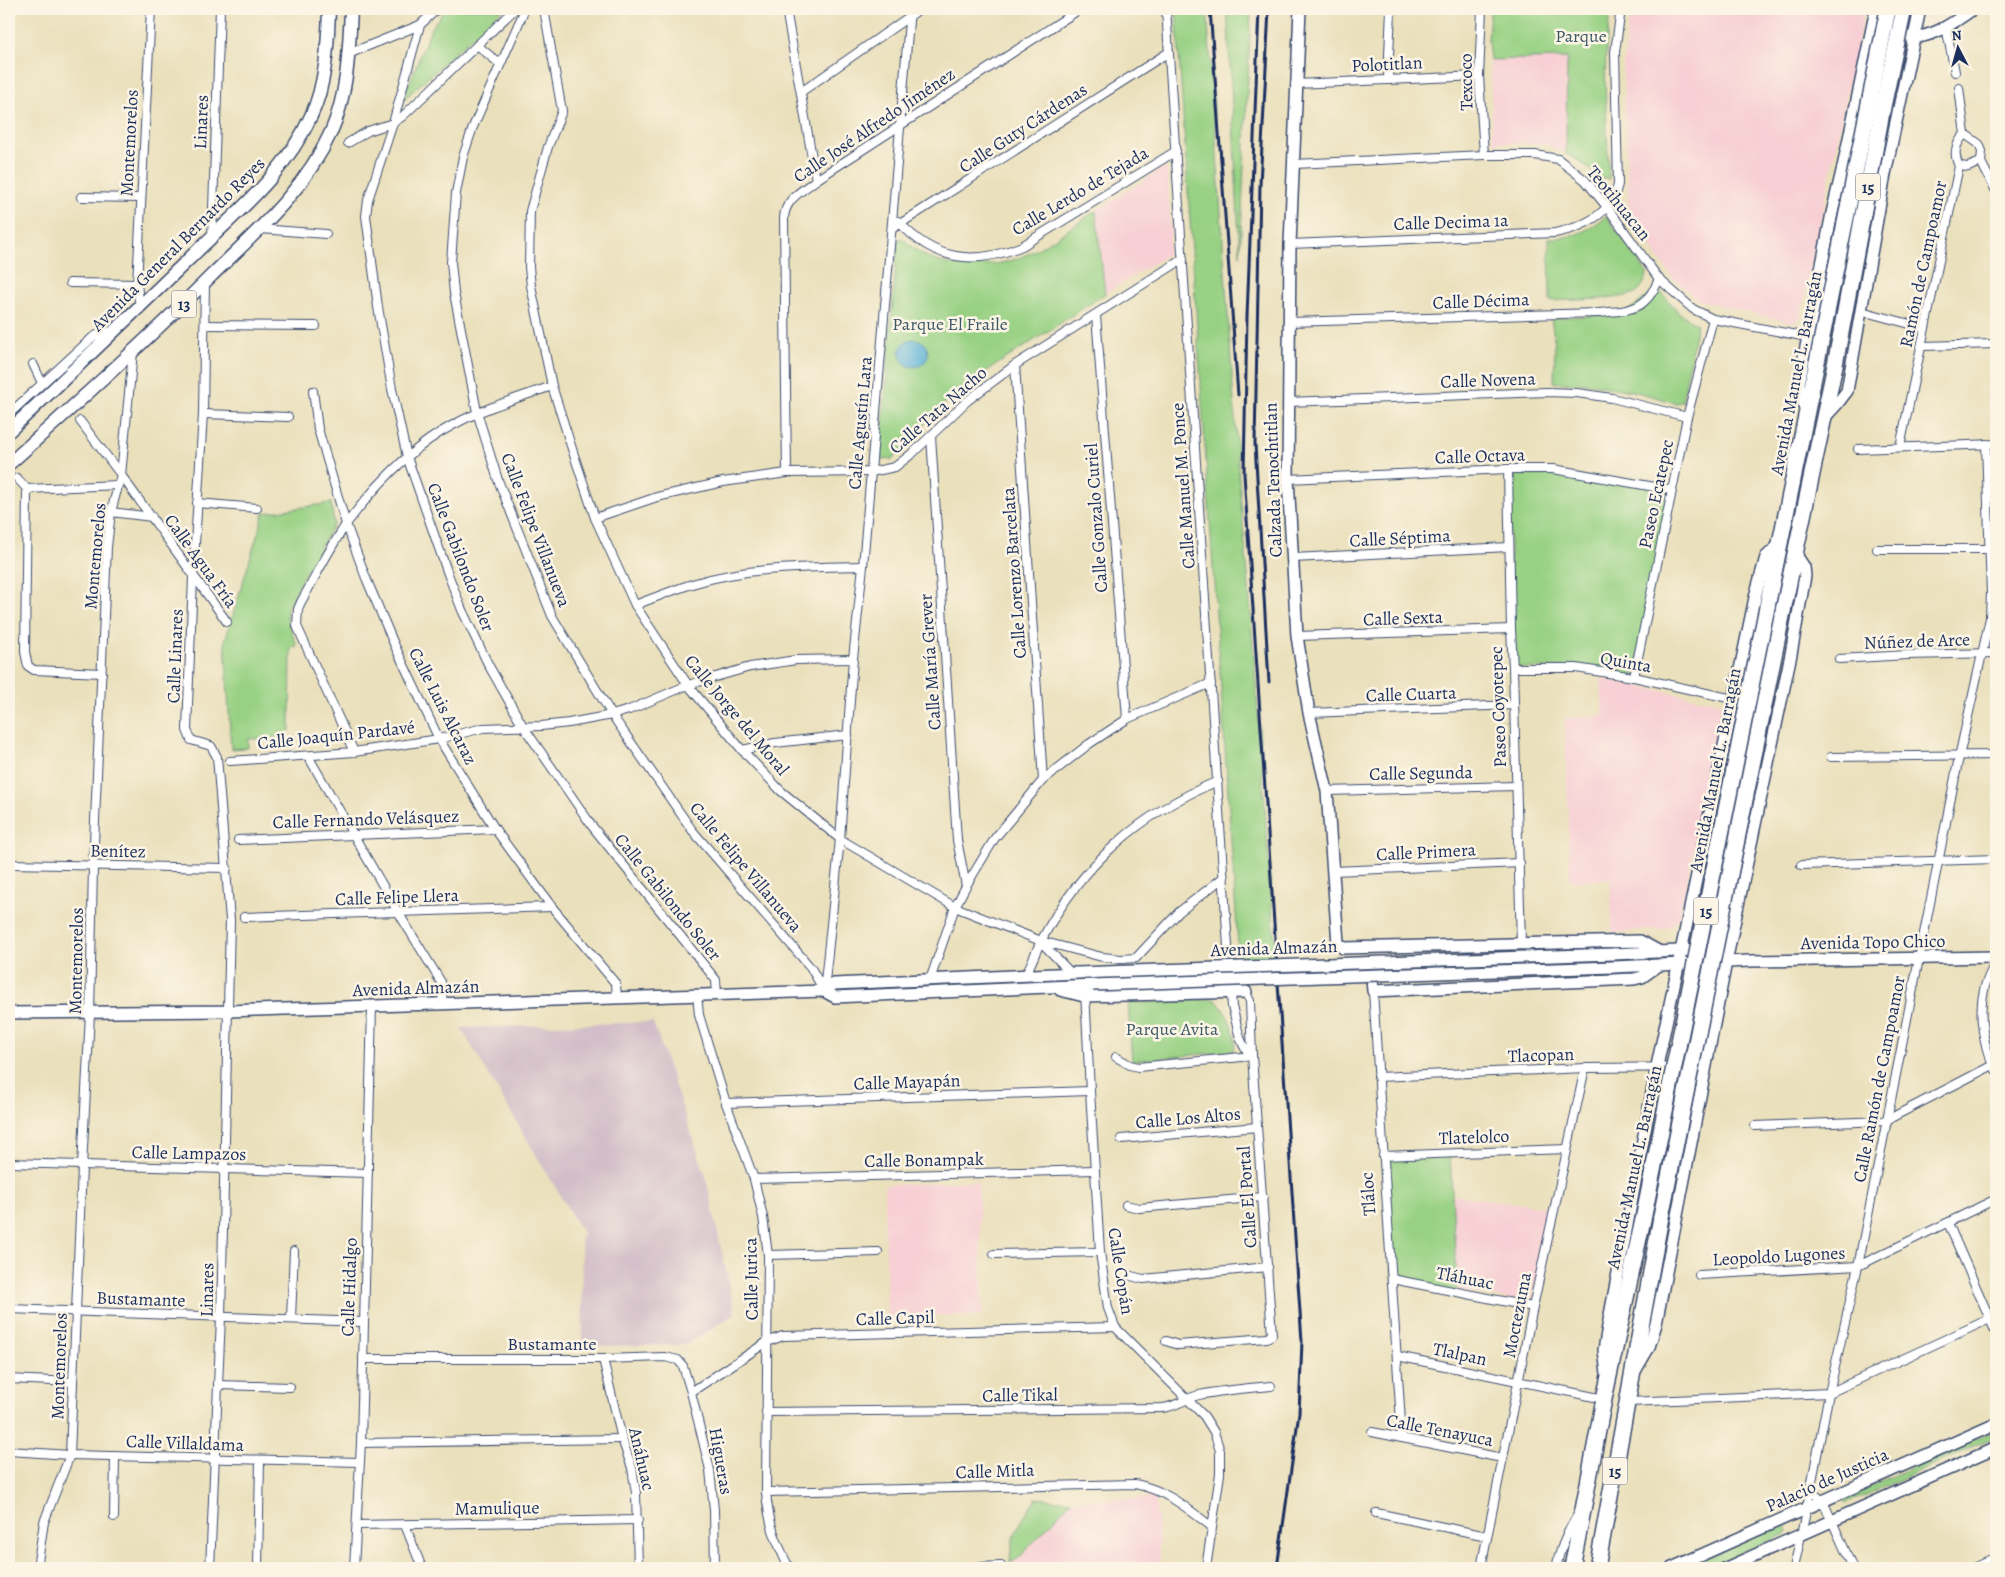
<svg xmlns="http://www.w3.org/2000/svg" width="2005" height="1577" font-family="Alegreya,serif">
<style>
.built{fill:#f7cfd4}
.industrial{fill:#d2bdc8}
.green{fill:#98d184;stroke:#5a8071}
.water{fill:#5bb3d8;stroke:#3b719b}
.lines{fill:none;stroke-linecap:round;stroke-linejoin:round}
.street-casing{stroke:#3a4a6c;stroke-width:10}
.secondary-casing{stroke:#3a4a6c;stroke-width:14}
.primary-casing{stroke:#3a4a6c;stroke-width:15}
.highway-casing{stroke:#3a4a6c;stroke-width:18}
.street{stroke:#fff;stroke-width:8}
.secondary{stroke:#fff;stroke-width:11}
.primary{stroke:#fff;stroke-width:12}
.highway{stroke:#fff;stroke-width:15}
.rail{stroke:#1b2f5e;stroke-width:3}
.secondary-bridge-casing{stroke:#3a4a6c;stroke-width:14;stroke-linecap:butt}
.highway-bridge-casing{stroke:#3a4a6c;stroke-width:18;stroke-linecap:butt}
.secondary-bridge{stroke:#fff;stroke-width:11}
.highway-bridge{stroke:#fff;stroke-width:15}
.labels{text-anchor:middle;stroke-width:5;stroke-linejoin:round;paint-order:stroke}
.shield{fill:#fcf5e5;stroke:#5e6a86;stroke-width:1}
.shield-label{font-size:16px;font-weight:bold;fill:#1b2f5e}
.park-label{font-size:18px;fill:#3a5868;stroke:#fcf5e5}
.street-label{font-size:18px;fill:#1b2f5e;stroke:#fcf5e5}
</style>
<rect width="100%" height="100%" fill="#fcf5e5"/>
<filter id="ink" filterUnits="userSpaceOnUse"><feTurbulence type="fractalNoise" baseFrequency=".02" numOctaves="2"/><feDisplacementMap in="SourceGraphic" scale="10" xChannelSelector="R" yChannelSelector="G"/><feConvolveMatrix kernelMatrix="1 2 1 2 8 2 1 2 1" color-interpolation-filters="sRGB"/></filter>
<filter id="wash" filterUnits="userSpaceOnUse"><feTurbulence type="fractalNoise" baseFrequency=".0096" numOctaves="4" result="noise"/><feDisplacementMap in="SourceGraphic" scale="20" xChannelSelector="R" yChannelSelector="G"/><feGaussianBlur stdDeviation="1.12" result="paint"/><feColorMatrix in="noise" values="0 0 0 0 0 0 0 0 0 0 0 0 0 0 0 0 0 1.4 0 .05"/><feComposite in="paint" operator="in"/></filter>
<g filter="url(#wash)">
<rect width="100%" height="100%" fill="#eae0bc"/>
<g class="built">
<polygon points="1630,9 1865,9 1800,318 1793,323 1698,300 1673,278 1629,216 1623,68"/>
<polygon points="1567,58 1566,154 1546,144 1493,142 1490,60"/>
<polygon points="1163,168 1167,169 1171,233 1168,254 1105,294 1096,211"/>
<polygon points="1601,678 1723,704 1680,916 1674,924 1665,928 1612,933 1610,879 1570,881 1565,718 1603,716"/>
<polygon points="978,1181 983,1315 887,1316 884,1185"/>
<polygon points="1452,1195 1553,1208 1531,1303 1458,1291"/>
<polygon points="1156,1498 1160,1568 1008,1568 1010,1563 1020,1558 1071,1501"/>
</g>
<polygon class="industrial" points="653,1022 706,1177 735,1314 685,1345 583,1346 581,1236 584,1236 461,1028"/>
<g class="green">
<polygon points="446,9 503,9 402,101 432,26"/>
<polygon points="1176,9 1207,9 1240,492 1248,576 1276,958 1239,960"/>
<polygon points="1227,9 1251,9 1240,255"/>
<path d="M1490 9H1611C1601 64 1607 122 1609 179L1601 178 1578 160 1566 154 1567 58 1490 60 1488 42Z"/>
<path d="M1096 211 1105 294 967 384 942 405 892 459 882 460 880 457 898 240 902 238C923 258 938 265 967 265 980 265 993 265 1006 262 1036 255 1070 227 1096 211Z"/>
<path d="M1606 216 1647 273C1646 280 1642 289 1635 293 1622 300 1568 300 1550 301L1549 238C1571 239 1589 231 1606 216Z"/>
<polygon points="1654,292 1663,294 1678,312 1697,324 1682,402 1676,403 1637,392 1585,383 1554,383 1555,345 1551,318 1623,314"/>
<polygon points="1531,468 1672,490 1634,677 1576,668 1513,668 1508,469"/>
<path d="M331 503 334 524 304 575 287 609V619L297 646 291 648 290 730C281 741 261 738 248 739V748L231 749 225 641 264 513Z"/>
<path d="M1214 999C1225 1007 1241 1039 1233 1051L1132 1061 1128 1003Z"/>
<polygon points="1450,1153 1457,1292 1392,1279 1383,1156"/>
<polygon points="1996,1429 1996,1436 1846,1504 1843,1499"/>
<path d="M1036 1498 1071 1501 1019 1558 1010 1563C1010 1535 1022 1521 1036 1498Z"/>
<polygon points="1783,1523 1786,1524 1788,1530 1785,1534 1710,1568 1696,1568 1698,1562"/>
</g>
<circle class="water" cx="914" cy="353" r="14"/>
</g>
<g filter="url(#ink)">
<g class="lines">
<g class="street-casing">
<g id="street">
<polyline points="437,9 420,25 393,123 368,200 366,216 378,307 392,389 407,457 448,574 462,610 489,666 523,726 592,826 716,980 717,995"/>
<polyline points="525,9 473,127 463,157 456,193 451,262 454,293 477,412 498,480 552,616 612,715 692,830 811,968 824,991"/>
<polyline points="544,9 562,111 548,147 530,211 529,267 531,286 552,386 573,452 595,518 635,605 688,685 742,750 781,791 840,839 955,907 1041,941 1102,957 1121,959 1136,958 1179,912 1224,877"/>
<polyline points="786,9 816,180"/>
<path d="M1166 9 1232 1007C1238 1024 1237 1043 1252 1056"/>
<polyline points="1482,9 1479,76 1484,155"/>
<polyline points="1946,27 1955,72"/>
<polyline points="477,45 500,64"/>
<polyline points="348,54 420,25"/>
<polyline points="1388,79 1391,9"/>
<polyline points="1295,84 1479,76"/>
<polyline points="801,92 920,9"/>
<polyline points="1965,134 1979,144 1982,151 1981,162 1996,191"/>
<polyline points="348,143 368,131 393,123 403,116 515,9"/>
<polyline points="1294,164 1484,155 1535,155 1558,159 1585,180 1607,207 1659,279 1693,309 1713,319 1807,337"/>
<polyline points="1959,166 1968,167 1981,162"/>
<polyline points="81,197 141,198"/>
<path d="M898 221C934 261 974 266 1022 246L1176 151"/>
<polyline points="260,229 326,234"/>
<polyline points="892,229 1169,52"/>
<polyline points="212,237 220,9"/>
<path d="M1290 244 1555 233C1581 228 1613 214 1618 184L1615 52 1621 9"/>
<polyline points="70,283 137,284"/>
<polyline points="205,283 203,414 193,577 187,730 191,740 211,746 217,757 230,920 221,1317 210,1568"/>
<polyline points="140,309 137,284 151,9"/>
<polyline points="1861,311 1925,328"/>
<polyline points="1096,315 1127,719"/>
<path d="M1288 322 1598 313C1630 310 1645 312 1659 279"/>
<polyline points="205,325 316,326"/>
<polyline points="1922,346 1996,344"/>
<polyline points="33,364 42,383"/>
<polyline points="1015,365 1043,780"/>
<polyline points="313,391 318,429 346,524 366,578 394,644 439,739 495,829 552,907 616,984 617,998"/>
<polyline points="1288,402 1547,392 1577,393 1612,398 1687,417"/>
<polyline points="9,414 92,338 102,332 113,332"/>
<polyline points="203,414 288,417"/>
<polyline points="80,421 121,475 227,622"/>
<polyline points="931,436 957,840 966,886"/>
<path d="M1900 447 1959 166C1953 154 1955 144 1965 134L1959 88"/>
<polyline points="1858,449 1996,444"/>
<polyline points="1508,469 1511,629 1513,668 1521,943"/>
<path d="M787 473 784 218C785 199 802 191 816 180L1080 9"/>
<polyline points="17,478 27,489 25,652 28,666 34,670 102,673"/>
<polyline points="1288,479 1508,469 1553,469 1672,490"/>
<polyline points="27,489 118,485"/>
<polyline points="197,503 257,508"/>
<polyline points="111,512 152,517"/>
<polyline points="595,518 657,497 723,482 787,473 871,472 895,467 914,452 967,401 1015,365 1183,259"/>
<polyline points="1877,549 1996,549"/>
<polyline points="1293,558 1509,547"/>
<path d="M635 605C654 598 673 590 692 584 747 567 807 567 863 566"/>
<polyline points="1297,636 1511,629"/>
<polyline points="1839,659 1907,655 1996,653"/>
<polyline points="1513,668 1576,668 1634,677 1733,699"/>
<polyline points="1634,677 1687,417 1713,319"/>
<polyline points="1309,713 1514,705"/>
<polyline points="742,750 775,743 848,735"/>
<path d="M354 752 297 626 298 609 301 602C316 576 330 547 347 523 376 485 411 447 453 425 484 408 518 398 552 386"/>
<polyline points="308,756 398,912 441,982 443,1004"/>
<polyline points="1831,757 1996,755"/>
<polyline points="230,761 354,752 439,739 483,728 541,726 569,723 612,715 629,710 688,685 750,667 796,660 853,659"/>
<polyline points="1327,791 1515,786"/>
<polyline points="238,840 495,829"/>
<polyline points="9,864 227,868"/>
<polyline points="1801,865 1996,859"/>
<polyline points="1334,871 1520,863"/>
<polyline points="244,917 552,907"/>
<polyline points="1043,944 1071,973"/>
<path d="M1996 961C1992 970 1986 980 1984 990 1978 1014 1983 1049 1996 1070"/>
<path d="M1025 976C1031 965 1035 953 1041 941 1081 865 1139 814 1218 781"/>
<polyline points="930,980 955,907 966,886 995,838 1043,780 1089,744 1127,719 1211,683"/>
<polyline points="824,991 840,839 853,659 863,566 910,9"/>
<polyline points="1373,991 1402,1438"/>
<polyline points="1085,992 1090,1091 1100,1252 1108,1308 1115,1327 1204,1416 1214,1432 1220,1451 1220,1474 1206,1568"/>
<path d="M697 995 699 1015 726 1103 754 1179 763 1217 768 1255 766 1492C769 1525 775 1539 789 1568"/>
<polyline points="1116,1057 1130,1065 1138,1067 1252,1056"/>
<polyline points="1378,1077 1585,1068 1705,1067"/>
<polyline points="726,1103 1090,1091"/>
<polyline points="1755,1126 1885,1121 1993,1065"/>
<polyline points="1121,1139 1257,1127"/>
<polyline points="1383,1156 1567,1149"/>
<polyline points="9,1163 368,1173"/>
<polyline points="754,1179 1095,1170"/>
<polyline points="1126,1205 1139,1208 1263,1197"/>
<polyline points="1948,1223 1996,1333"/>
<polyline points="994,1254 1100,1252"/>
<polyline points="768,1255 878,1252"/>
<polyline points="1699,1275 1858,1266 1996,1199"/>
<polyline points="1131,1276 1143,1279 1268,1267"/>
<polyline points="1392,1279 1533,1307"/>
<polyline points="9,1309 363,1322"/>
<polyline points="291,1318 294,1251"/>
<polyline points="1166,1341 1178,1345 1267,1338 1272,1335 1252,1056 1250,1001 1232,965"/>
<polyline points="1397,1356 1604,1399"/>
<polyline points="363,1359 603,1359 665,1357 678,1360 683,1366 691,1392 710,1470 714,1510 715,1568"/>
<polyline points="603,1359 622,1439 632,1468 636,1493 638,1568"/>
<polyline points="9,1379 73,1382"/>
<polyline points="218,1385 290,1387"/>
<polyline points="691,1392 767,1342 783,1336 1115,1327"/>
<polyline points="1629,1402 1829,1393 1996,1316"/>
<path d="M766 1412 1162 1408C1176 1407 1186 1398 1199 1395 1222 1390 1247 1388 1271 1386"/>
<polyline points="1372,1432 1502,1458"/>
<polyline points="361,1443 622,1439"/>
<polyline points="9,1451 70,1455 360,1462"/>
<polyline points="1811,1491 1823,1501 1853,1568"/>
<path d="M766 1492 1135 1484C1166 1490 1187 1508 1212 1527"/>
<polyline points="1376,1513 1487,1536"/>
<polyline points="114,1517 115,1456"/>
<polyline points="357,1525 638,1520"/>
<polyline points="405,1525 422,1568"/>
<polyline points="37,1568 44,1522 70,1455 82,1167 90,1014 93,866 107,547 111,512 121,475 133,352"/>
<polyline points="258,1568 260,1460"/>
<polyline points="354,1568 361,1443 372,1007"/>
<polyline points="960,1568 1001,1566"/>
<polyline points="1481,1568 1533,1307 1585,1068"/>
<path d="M1556 1568C1560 1548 1567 1532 1578 1514"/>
<polyline points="1794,1568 1807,1507 1829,1393 1858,1266 1959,757 1990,618 1991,593 1986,444"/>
<polyline points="1974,1568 1996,1558"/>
</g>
</g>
<g class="secondary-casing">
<g id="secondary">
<polyline points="1300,9 1290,244 1288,479 1297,636 1309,713 1327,791 1338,943 1343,948 1640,941 1660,952"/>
<path d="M1908 37C1933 39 1954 22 1973 9"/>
<polyline points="1807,413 1800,396 1799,383 1832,213 1843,167 1876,9"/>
<polyline points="1825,417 1837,404 1847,391 1885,174 1920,9"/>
<polyline points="1613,954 1722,949"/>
<polyline points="1371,967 1373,991 1634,979 1642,977 1659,965"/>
<polyline points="1613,967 1750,961 1996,957"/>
<polyline points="1060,990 1084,996 1246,992"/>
<polyline points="824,991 835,997 1093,985"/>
<polyline points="9,1013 228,1011 824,991 834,984 1077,973"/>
<polyline points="1635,1371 1649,1347 1656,1324 1726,962 1791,654 1805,576 1804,567 1796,555"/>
<polyline points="1607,1373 1604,1350 1610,1315 1657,1066 1756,593 1766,557 1781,543"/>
<polyline points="1672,1568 1996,1424"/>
<polyline points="1726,1568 1996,1448"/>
</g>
</g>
<g class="primary-casing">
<g id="primary">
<path d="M9 431C71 373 131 315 192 256 236 213 285 174 311 116 326 85 328 43 329 9"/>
<path d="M9 464C77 403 146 341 211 276 256 232 305 190 331 132 348 94 349 49 351 9"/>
</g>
</g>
<g class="highway-casing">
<g id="highway">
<polyline points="1767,607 1817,362"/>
<polyline points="1783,611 1835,365"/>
<polyline points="1572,1568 1604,1399 1644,1215"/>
<polyline points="1597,1568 1661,1217"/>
</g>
</g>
<use href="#street" class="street"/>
<use href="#secondary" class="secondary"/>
<use href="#primary" class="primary"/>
<use href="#highway" class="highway"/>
<g class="rail">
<polyline points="1210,9 1238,395"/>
<polyline points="1259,9 1247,317 1244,474 1302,1342 1299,1413 1277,1568"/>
<polyline points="1269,9 1260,185 1255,444 1269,682"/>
</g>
<g class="secondary-bridge-casing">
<g id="secondary-bridge">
<polyline points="1077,973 1613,954"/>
<polyline points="1093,985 1613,967"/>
</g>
</g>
<g class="highway-bridge-casing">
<g id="highway-bridge">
<polyline points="1817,362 1888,9"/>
<polyline points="1835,365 1883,107 1904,9"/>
<polyline points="1644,1215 1767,607"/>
<polyline points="1661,1217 1783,611"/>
</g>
</g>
<use href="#secondary-bridge" class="secondary-bridge"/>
<use href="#highway-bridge" class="highway-bridge"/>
</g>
</g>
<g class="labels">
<g class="shield">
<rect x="1855.5" y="173.5" width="25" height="27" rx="4"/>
<rect x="171.5" y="290.5" width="25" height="27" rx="4"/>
<rect x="1693.5" y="897.5" width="25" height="27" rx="4"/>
<rect x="1602.5" y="1457.5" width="25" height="27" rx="4"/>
</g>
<g class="shield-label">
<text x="1868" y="193">15</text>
<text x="184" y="310">13</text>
<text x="1706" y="917">15</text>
<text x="1615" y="1477">15</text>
</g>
<g class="park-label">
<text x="1581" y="42">Parque</text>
<text x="950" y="330">Parque El Fraile</text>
<text x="1172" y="1035">Parque Avita</text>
</g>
<g class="street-label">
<text transform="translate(1387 64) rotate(-3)" y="6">Polotitlan</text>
<text transform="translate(1466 82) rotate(-91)" y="6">Texcoco</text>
<text transform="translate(201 122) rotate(-88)" y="6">Linares</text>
<text transform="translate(874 125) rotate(-34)" y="6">Calle José Alfredo Jiménez</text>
<text transform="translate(1023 128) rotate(-33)" y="6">Calle Guty Cárdenas</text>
<text transform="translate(129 143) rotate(-87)" y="6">Montemorelos</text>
<text transform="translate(1080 191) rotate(-31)" y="6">Calle Lerdo de Tejada</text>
<text transform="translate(1619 203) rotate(51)" y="6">Teotihuacan</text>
<text transform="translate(1451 222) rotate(-2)" y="6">Calle Decima 1a</text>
<text transform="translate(178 244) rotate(-45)" y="6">Avenida General Bernardo Reyes</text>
<text transform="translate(1923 264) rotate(-78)" y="6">Ramón de Campoamor</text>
<text transform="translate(1481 301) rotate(-2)" y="6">Calle Décima</text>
<text transform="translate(1796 373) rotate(-79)" y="6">Avenida Manuel L. Barragán</text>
<text transform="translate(1488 380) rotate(-2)" y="6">Calle Novena</text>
<text transform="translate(938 410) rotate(-41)" y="6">Calle Tata Nacho</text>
<text transform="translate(860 423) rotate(-85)" y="6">Calle Agustín Lara</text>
<text transform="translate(1480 456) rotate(-2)" y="6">Calle Octava</text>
<text transform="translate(1273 480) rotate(-92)" y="6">Calzada Tenochtitlan</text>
<text transform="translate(1183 486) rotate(-94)" y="6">Calle Manuel M. Ponce</text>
<text transform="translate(1656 494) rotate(-78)" y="6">Paseo Ecatepec</text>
<text transform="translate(1096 518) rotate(-94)" y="6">Calle Gonzalo Curiel</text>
<text transform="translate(536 530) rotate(69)" y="6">Calle Felipe Villanueva</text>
<text transform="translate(1400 538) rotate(-3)" y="6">Calle Séptima</text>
<text transform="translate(95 556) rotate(-85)" y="6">Montemorelos</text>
<text transform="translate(461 557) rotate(69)" y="6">Calle Gabilondo Soler</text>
<text transform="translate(201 561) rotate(54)" y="6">Calle Agua Fría</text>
<text transform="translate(1014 573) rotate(-94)" y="6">Calle Lorenzo Barcelata</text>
<text transform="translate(1403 618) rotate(-2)" y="6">Calle Sexta</text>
<text transform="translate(1917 641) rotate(-2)" y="6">Núñez de Arce</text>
<text transform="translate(175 656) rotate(-88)" y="6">Calle Linares</text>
<text transform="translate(930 662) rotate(-94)" y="6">Calle María Grever</text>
<text transform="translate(1626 662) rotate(10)" y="6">Quinta</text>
<text transform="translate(1411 694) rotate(-2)" y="6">Calle Cuarta</text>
<text transform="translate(443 706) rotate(63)" y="6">Calle Luis Alcaraz</text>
<text transform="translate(1498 707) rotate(-92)" y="6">Paseo Coyotepec</text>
<text transform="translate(737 715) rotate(50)" y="6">Calle Jorge del Moral</text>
<text transform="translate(336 735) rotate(-6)" y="6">Calle Joaquín Pardavé</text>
<text transform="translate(1715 770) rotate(-79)" y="6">Avenida Manuel L. Barragán</text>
<text transform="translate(1421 773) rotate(-1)" y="6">Calle Segunda</text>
<text transform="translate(366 819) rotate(-2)" y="6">Calle Fernando Velásquez</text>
<text transform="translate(118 851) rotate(1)" y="6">Benítez</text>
<text transform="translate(1426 852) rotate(-3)" y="6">Calle Primera</text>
<text transform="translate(746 867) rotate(50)" y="6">Calle Felipe Villanueva</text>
<text transform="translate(397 897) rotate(-2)" y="6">Calle Felipe Llera</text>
<text transform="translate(668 897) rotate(51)" y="6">Calle Gabilondo Soler</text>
<text transform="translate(1873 942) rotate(-1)" y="6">Avenida Topo Chico</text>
<text transform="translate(1274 948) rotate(-2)" y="6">Avenida Almazán</text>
<text transform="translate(76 961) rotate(-89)" y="6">Montemorelos</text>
<text transform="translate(416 988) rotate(-2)" y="6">Avenida Almazán</text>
<text transform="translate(1541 1055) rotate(-2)" y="6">Tlacopan</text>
<text transform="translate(1879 1079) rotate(-79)" y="6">Calle Ramón de Campoamor</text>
<text transform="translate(907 1082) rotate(-2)" y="6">Calle Mayapán</text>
<text transform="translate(1188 1118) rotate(-5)" y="6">Calle Los Altos</text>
<text transform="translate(1474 1137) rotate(-2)" y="6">Tlatelolco</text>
<text transform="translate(189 1153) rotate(1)" y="6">Calle Lampazos</text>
<text transform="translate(924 1160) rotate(-1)" y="6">Calle Bonampak</text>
<text transform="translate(1634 1167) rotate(-78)" y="6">Avenida Manuel L. Barragán</text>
<text transform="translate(1368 1194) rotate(-94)" y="6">Tláloc</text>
<text transform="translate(1247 1197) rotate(-94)" y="6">Calle El Portal</text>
<text transform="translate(1779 1256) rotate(-3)" y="6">Leopoldo Lugones</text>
<text transform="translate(1121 1271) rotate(81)" y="6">Calle Copán</text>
<text transform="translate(1465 1278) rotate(11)" y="6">Tláhuac</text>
<text transform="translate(751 1279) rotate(-91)" y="6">Calle Jurica</text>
<text transform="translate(349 1287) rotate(-88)" y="6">Calle Hidalgo</text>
<text transform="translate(207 1290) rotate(-89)" y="6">Linares</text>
<text transform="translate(141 1299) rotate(2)" y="6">Bustamante</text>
<text transform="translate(1517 1315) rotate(-79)" y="6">Moctezuma</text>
<text transform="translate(895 1318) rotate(-2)" y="6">Calle Capil</text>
<text x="552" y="1350">Bustamante</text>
<text transform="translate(1460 1354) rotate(12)" y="6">Tlalpan</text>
<text transform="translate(59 1366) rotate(-88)" y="6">Montemorelos</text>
<text transform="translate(1020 1395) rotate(-1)" y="6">Calle Tikal</text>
<text transform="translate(1440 1430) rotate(11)" y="6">Calle Tenayuca</text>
<text transform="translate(185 1443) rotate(2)" y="6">Calle Villaldama</text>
<text transform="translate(642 1459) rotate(77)" y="6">Anáhuac</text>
<text transform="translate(721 1461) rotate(80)" y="6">Higueras</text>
<text transform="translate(995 1471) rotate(-2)" y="6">Calle Mitla</text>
<text transform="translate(1827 1480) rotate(-24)" y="6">Palacio de Justicia</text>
<text transform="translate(497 1508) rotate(-1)" y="6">Mamulique</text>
</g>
</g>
<rect width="2005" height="1577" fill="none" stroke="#fcf5e5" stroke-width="30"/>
<g transform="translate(1958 48) rotate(354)" stroke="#fcf5e5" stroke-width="4" paint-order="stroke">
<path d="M0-4L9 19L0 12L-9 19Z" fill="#1b2f5e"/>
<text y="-8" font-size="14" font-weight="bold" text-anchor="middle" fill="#1b2f5e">N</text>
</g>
</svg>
